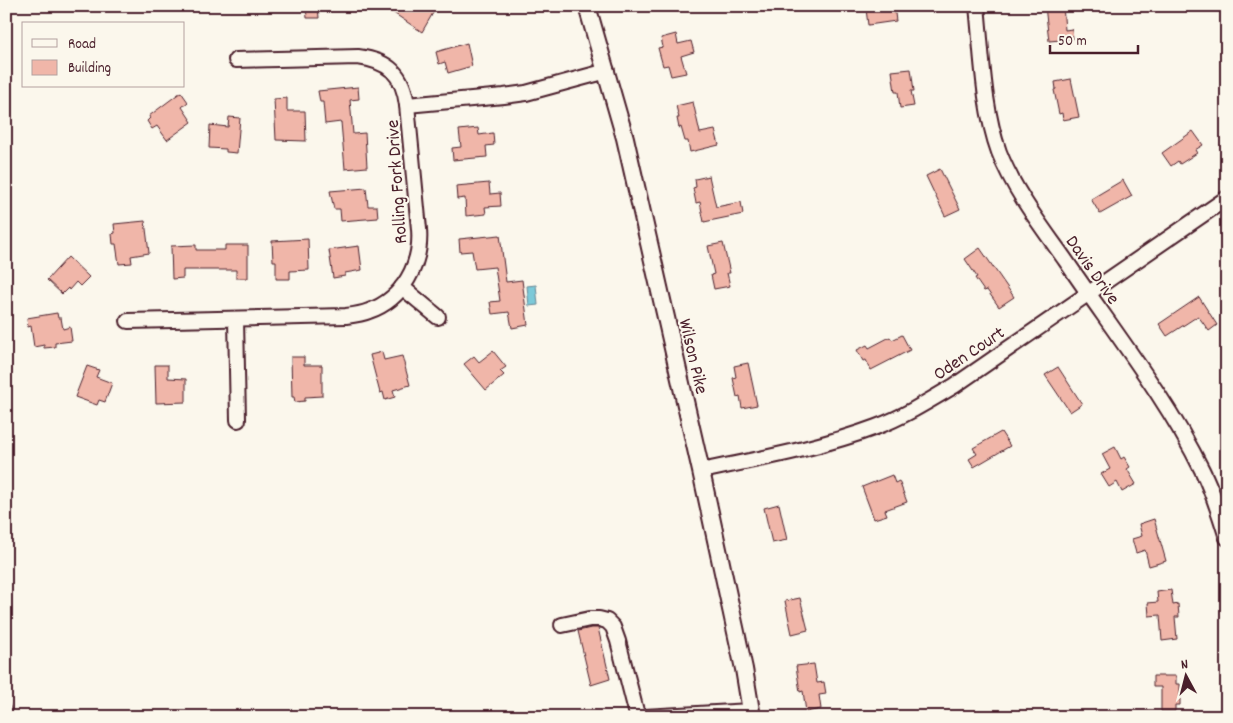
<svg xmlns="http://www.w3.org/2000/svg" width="1233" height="723" font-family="Dekko,sans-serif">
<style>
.water{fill:#7bc9d8;stroke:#678593}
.building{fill:#f0b6a9;stroke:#4a1f2b}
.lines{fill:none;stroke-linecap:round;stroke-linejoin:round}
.minor-casing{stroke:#4a1f2b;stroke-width:18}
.major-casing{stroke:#4a1f2b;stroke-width:20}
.minor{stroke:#fbf7ec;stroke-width:14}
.major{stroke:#fbf7ec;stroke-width:16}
.rail{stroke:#4a1f2b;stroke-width:4}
.labels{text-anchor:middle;stroke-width:4;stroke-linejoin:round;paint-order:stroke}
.street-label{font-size:19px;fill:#4a1f2b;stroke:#fbf7ec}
</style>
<rect width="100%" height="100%" fill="#fbf7ec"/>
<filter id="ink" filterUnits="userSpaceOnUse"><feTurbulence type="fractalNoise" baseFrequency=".02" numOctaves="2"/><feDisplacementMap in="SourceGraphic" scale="10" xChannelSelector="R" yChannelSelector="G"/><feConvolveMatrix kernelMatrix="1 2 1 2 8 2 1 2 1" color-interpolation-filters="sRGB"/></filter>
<g filter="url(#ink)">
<polygon class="water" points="536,285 538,305 529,306 527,286"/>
<g class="building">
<polygon points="306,6 318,6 319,18 307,18"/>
<polygon points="395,6 437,6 422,32 392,12"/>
<polygon points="869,6 894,6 896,21 868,25 866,9 869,9"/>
<polygon points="1045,6 1063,6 1065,30 1072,29 1073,39 1049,41"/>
<polygon points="676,34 678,44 691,41 694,52 681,56 686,73 671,76 668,65 663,66 658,48 663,47 661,38"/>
<polygon points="467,43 472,66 448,73 445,62 439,64 436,52"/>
<polygon points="911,69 914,91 911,91 914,106 900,108 898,92 895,92 892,71"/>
<polygon points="1071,79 1079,117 1063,120 1062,113 1059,114 1054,90 1056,89 1055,82"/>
<polygon points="358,87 359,99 350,100 353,134 365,133 367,167 345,169 341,122 325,124 323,102 320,102 318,91"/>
<polygon points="181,92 188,102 182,107 192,122 167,140 157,126 152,129 147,121 150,118 149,116"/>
<polygon points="287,98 287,111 305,111 306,141 276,140 274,99"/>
<polygon points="693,102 700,133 715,130 719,145 690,152 688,141 685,141 681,127 679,128 677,118 679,118 676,106"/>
<polygon points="229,117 240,118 237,153 226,152 226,149 209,148 210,125 228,127"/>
<polygon points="478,128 479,135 493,133 494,145 486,146 487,157 453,160 452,148 461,147 459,130"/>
<polygon points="1193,131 1203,145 1195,150 1197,153 1180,164 1178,161 1171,166 1162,153"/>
<polygon points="940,169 960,209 945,216 926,176"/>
<polygon points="709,176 716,207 741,202 743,214 704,222 700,202 696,203 693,188 696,187 695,179"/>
<polygon points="1123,180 1132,196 1100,214 1091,199"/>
<polygon points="489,183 490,194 500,193 501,206 485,207 486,214 466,216 465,198 457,199 456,186"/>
<polygon points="366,188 368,206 377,206 378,218 341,221 340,209 334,209 330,191"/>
<polygon points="145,221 149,253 131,256 132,263 119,264 116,244 113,244 112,234 115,233 114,224"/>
<polygon points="500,235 506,282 522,280 528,325 512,328 509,312 492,314 490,302 500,301 495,267 475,269 472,251 460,252 459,239"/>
<polygon points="308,239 309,270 290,271 290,279 276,279 276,261 273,261 272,241"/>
<polygon points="723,243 730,273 727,273 730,286 714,289 711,275 714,274 708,246"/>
<polygon points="196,245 196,250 225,250 225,245 248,245 248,278 236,278 236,270 183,270 183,278 172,279 171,246"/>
<polygon points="359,246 362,270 345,273 345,276 333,278 329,250"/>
<polygon points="980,248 1014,297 999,307 987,290 984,291 975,278 977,277 965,259"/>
<polygon points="68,257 89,277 80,286 76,282 69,290 68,288 62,294 47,280"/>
<polygon points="1199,297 1217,325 1209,331 1198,316 1167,336 1159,324"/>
<polygon points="57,313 58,318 61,318 63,329 70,327 72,341 55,343 55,347 44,348 44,345 34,347 31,326 28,327 27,318"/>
<polygon points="902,335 910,350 871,370 866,360 863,361 857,350 867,345 869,348 890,337 892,340"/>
<polygon points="493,351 506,367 500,371 504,375 486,390 464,364 474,356 479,362"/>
<polygon points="382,352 384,360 402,356 410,385 393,390 395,397 385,400 383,392 380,393 370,355"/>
<polygon points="291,357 304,357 304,365 322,365 322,396 305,397 305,401 295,402 294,397 292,397"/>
<polygon points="748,363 757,405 742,408 740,396 737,397 733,378 736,377 734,366"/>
<polygon points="155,365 168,365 168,378 186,379 186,402 156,403"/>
<polygon points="87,366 99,370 96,377 112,383 105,402 99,400 97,405 75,397"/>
<polygon points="1058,367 1082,404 1070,412 1045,375"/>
<polygon points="1001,432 1010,446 974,467 969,459 977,454 973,448"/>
<polygon points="1115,447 1121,459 1124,457 1130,467 1127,469 1136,484 1122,492 1117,482 1109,487 1101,474 1110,469 1102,454"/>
<polygon points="892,475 895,483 899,481 907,502 885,510 887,515 874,519 862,487"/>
<polygon points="779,504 787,540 772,543 764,508"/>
<polygon points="1154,519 1166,561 1149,566 1145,550 1136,553 1132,539 1142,536 1139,524"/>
<polygon points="1171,590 1173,605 1178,604 1179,617 1175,617 1177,639 1162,641 1160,615 1149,616 1148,603 1158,602 1157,592"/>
<polygon points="800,598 808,630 792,634 785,601"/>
<polygon points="591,628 598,628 610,679 591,685 578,631"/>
<polygon points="814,664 817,683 824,682 826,694 819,695 821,709 806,712 803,691 800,692 796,666"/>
<polygon points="1153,676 1176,676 1176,684 1180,684 1180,705 1175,705 1175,711 1161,711 1161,687 1153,687"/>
</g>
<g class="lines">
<g class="minor-casing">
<g id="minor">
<path d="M977 6C982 53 983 108 999 152 1014 191 1042 227 1066 261 1112 329 1166 397 1202 470 1213 492 1220 515 1227 538"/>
<polyline points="407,105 504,96 526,93 607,71"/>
<polyline points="402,287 438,317"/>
<polyline points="236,319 238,420"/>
<path d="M128 321 346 316C354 315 362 314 369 311 403 299 422 264 419 229L407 105C403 74 389 61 358 57L236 60"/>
<path d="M701 471C759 459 820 448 876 427 903 417 929 401 954 386L1227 198"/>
<polyline points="562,625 590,619 599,619 607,621 613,627 618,641 636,711 638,715 644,717"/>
<polyline points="644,717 751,711"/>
</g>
</g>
<g class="major-casing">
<polyline id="major" points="587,6 625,138 701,471 744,669 752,717"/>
</g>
<use href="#minor" class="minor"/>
<use href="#major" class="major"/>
<polyline class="rail" points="6,701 13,717"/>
</g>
</g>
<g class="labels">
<g class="street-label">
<text transform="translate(395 182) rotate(-94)" y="7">Rolling Fork Drive</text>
<text transform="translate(1094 269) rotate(55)" y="7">Davis Drive</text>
<text transform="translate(968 352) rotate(-34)" y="7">Oden Court</text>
<text transform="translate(695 356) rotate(77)" y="7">Wilson Pike</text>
</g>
</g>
<rect width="1233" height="723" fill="none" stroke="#fbf7ec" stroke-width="25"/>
<rect x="12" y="12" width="1208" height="698" fill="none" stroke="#4a1f2b" stroke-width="2" filter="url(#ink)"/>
<rect x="22" y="22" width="162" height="65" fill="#fbf7ec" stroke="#b4a19f"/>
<rect x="32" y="39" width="25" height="8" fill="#fbf7ec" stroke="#b4a19f"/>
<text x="68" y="48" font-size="15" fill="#4a1f2b">Road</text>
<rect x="32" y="60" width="25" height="15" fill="#f0b6a9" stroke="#b4a19f"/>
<text x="68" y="72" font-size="15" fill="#4a1f2b">Building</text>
<g transform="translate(1186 676) rotate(353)" stroke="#fbf7ec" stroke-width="4" paint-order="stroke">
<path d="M0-4L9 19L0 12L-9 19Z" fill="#4a1f2b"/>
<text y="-8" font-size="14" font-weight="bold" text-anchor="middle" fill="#4a1f2b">N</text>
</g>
<path d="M1050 45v8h88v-8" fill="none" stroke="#4a1f2b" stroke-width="2.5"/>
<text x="1058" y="45" font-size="15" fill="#4a1f2b" stroke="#fbf7ec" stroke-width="4" paint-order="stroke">50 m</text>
</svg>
